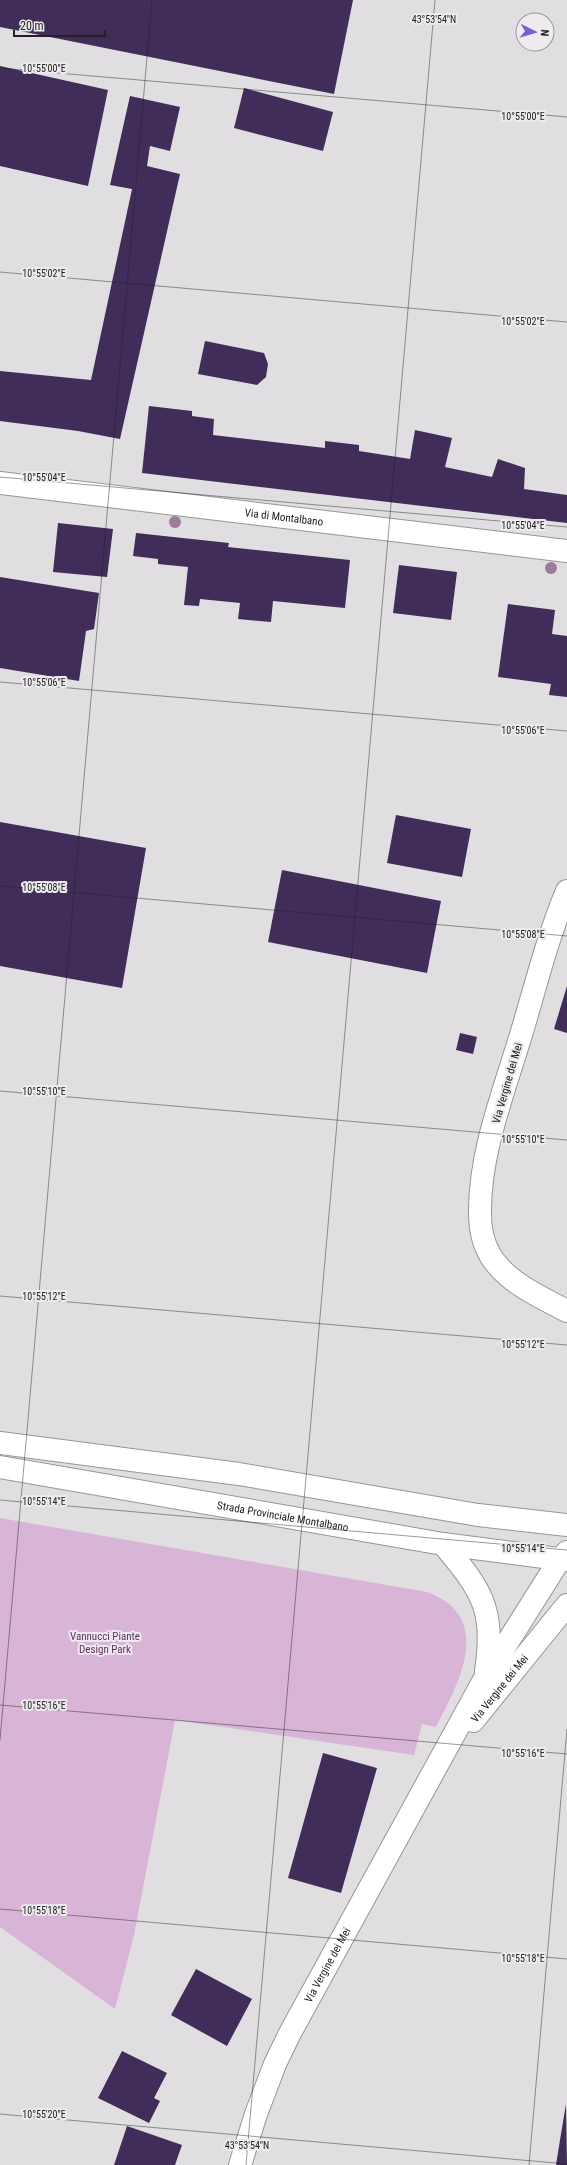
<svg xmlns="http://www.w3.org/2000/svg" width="567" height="2165" font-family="'Roboto Condensed',sans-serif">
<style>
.green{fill:#d8b4d7}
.building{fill:#402d59}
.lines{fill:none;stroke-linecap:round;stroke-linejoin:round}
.minor-casing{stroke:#989598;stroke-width:24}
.secondary-casing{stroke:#989598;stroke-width:24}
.minor{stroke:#fff;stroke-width:22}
.secondary{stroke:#fff;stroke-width:22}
.tree{fill:#9b7d9b}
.ticks{fill:none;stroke:#222022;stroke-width:1;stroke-opacity:0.45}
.labels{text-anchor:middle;stroke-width:4;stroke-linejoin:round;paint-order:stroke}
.street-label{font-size:11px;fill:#222022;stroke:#eeebee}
.park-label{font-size:11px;fill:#612d62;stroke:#eeebee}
.ticks-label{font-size:10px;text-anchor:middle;fill:#222022;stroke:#eeebee;stroke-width:4;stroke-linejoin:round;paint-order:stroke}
</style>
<rect width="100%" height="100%" fill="#e1dee1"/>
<path class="green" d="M0 1518 427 1592C495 1617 459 1683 436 1727L422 1724 414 1755 175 1720 134 1935 115 2009 0 1927Z"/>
<g class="building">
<polygon points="0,0 353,0 334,94 0,27"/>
<polygon points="0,66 108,90 88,186 0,166"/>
<polygon points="244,88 333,112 323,151 234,128"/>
<polygon points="130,96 180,107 170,151 150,146 147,166 180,174 120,439 78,431 0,421 0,371 91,380 132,189 110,185"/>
<polygon points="205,341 264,353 268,364 266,377 257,385 198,374"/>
<polygon points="149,406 192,411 192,416 214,419 213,435 325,448 325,441 359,445 359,451 410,459 415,430 452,438 445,467 492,477 498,459 525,468 524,489 567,495 567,523 142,473"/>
<polygon points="58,523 113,529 107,577 53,572"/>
<polygon points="136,533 229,543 228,547 350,560 345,608 273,601 271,622 238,619 240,603 200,599 199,606 184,605 188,567 158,564 158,559 133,556"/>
<polygon points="399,565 457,572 451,620 393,613"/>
<polygon points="0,577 99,593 94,629 86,631 79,681 0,668"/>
<polygon points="508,604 555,610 552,634 567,636 567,697 549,695 551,684 498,677"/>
<polygon points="396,815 471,829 462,877 387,863"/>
<polygon points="0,822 146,848 122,988 0,966"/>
<polygon points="282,870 441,901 427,973 268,942"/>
<polygon points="567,986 567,1033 554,1029"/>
<polygon points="460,1033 477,1037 473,1054 456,1050"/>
<polygon points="323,1753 377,1768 341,1893 288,1878"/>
<polygon points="196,1969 252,1999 227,2046 171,2015"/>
<polygon points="122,2051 167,2073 154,2098 160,2101 149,2123 98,2098"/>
<polygon points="566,2104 567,2165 556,2165 560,2140"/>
<polygon points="127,2126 182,2145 175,2165 114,2165"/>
</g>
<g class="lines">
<g class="minor-casing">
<g id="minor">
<path id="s1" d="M0 483 567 551"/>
<path d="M567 891C547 938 535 989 520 1038 503 1094 479 1155 480 1214 480 1228 483 1243 490 1255 506 1282 540 1297 567 1311"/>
<path d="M443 1544C482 1591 495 1608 486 1671"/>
<path id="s2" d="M473 1721 567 1605"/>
<path id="s3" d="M240 2165 256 2114 275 2064 290 2033 485 1678 560 1559 567 1552"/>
</g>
</g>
<g class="secondary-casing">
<g id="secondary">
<polyline points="0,1443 239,1474 478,1515 567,1525"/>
<path id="s4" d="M0 1467 443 1544 567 1560"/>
</g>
</g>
<use href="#minor" class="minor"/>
<use href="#secondary" class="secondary"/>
</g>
<g class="tree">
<circle cx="175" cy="522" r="6"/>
<circle cx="551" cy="568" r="6"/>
</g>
<path class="ticks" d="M0 68 567 117M0 272 567 322M0 477 567 527M0 682 567 731M0 886 567 936M0 1091 567 1140M0 1296 567 1345M0 1500 567 1550M0 1705 567 1754M0 1740 152 0M0 1909 567 1959M0 2114 567 2164M246 2165 435 0M529 2165 567 1729"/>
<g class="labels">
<g class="street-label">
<text dy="4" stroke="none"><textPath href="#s1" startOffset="286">Via di Montalbano</textPath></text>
<text transform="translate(507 1083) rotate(-74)" y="4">Via Vergine dei Mei</text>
<text dy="4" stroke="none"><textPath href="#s4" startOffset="287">Strada Provinciale Montalbano</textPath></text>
<text dy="4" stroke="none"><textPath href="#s2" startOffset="42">Via Vergine dei Mei</textPath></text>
<text dy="4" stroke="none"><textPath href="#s3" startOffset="219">Via Vergine dei Mei</textPath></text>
</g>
<g class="park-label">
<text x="105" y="1640">Vannucci Piante<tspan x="105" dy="13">Design Park</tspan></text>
</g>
</g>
<g class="ticks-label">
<text x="434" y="23">43°53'54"N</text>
<text x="44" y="72">10°55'00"E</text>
<text x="523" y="120">10°55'00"E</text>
<text x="44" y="277">10°55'02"E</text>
<text x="523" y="325">10°55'02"E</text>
<text x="44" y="481">10°55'04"E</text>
<text x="523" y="529">10°55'04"E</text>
<text x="44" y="686">10°55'06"E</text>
<text x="523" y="734">10°55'06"E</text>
<text x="44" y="891">10°55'08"E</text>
<text x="523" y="938">10°55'08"E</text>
<text x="44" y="1095">10°55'10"E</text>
<text x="523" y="1143">10°55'10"E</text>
<text x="44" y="1300">10°55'12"E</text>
<text x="523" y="1348">10°55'12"E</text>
<text x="44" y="1505">10°55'14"E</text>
<text x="523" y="1552">10°55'14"E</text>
<text x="44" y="1709">10°55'16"E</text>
<text x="523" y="1757">10°55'16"E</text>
<text x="44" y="1914">10°55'18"E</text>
<text x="523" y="1962">10°55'18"E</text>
<text x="44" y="2118">10°55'20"E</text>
<text x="247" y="2149">43°53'54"N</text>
</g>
<g transform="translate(535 32) rotate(95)"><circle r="19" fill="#eeebee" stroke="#9c9a9c"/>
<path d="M0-3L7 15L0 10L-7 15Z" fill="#7d5ad4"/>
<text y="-6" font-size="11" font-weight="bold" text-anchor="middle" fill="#222022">N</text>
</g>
<path d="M14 30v6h91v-6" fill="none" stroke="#222022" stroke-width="2"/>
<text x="20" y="30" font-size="12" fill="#222022" stroke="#eeebee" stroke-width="3" paint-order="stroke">20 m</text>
</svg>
